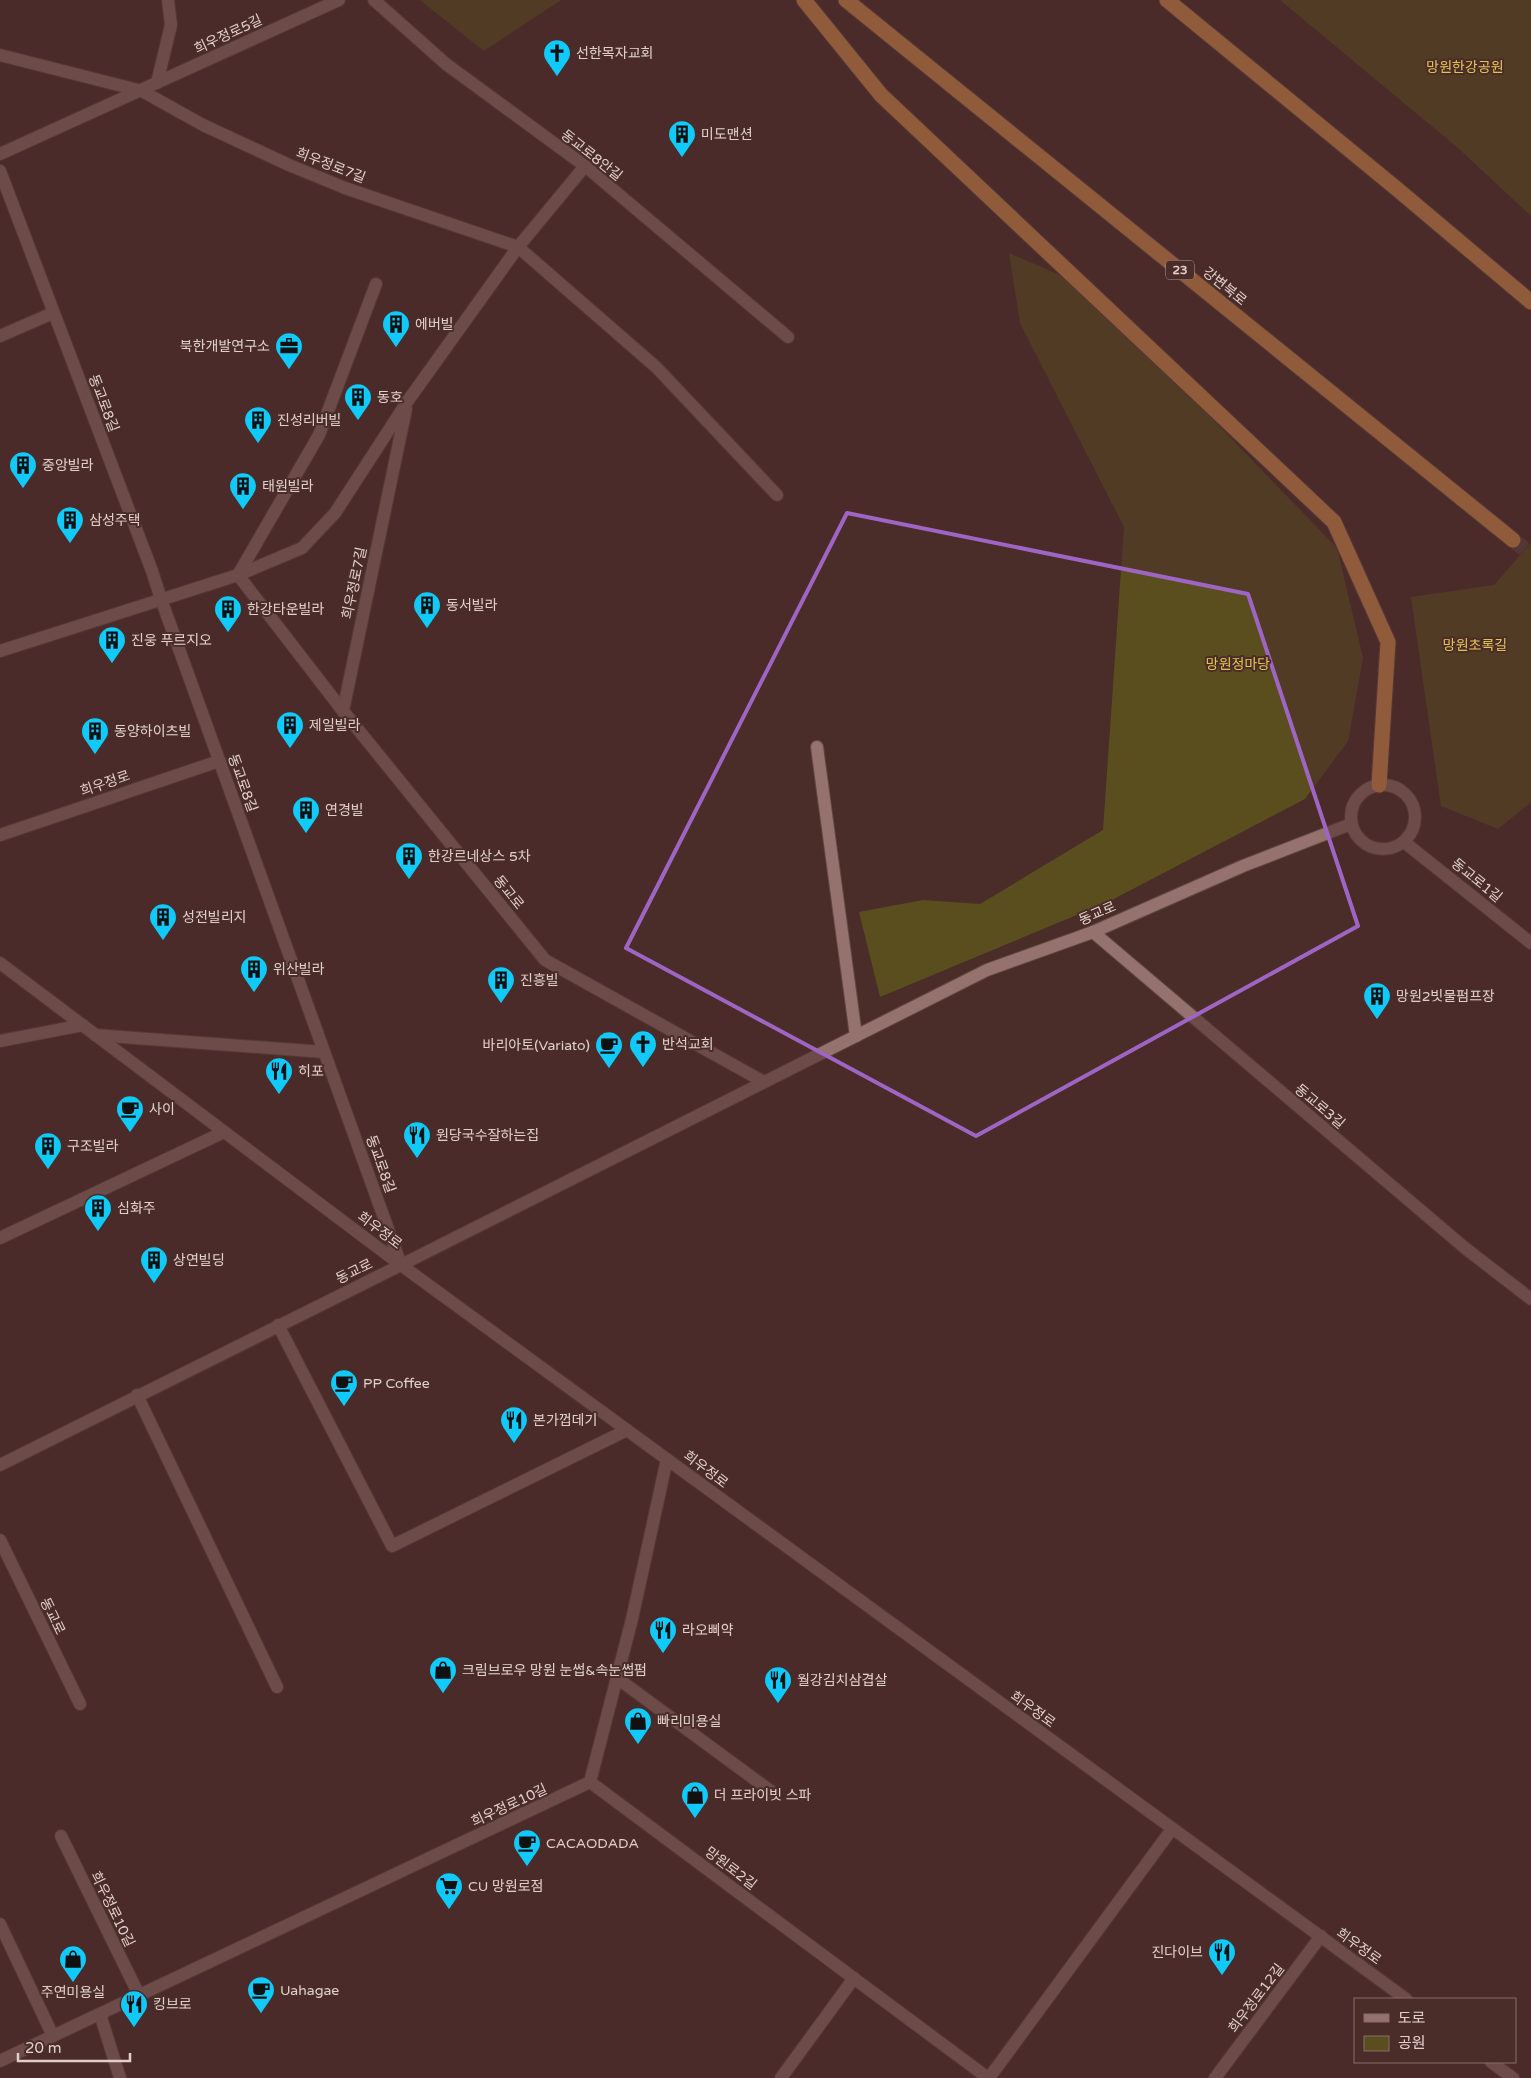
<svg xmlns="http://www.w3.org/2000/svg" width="1531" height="2078" font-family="'Varela Round','Noto Sans KR',sans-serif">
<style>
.green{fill:#5b4e1e}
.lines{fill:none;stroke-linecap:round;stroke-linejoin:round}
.highway-tunnel{stroke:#614441;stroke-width:15;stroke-dasharray:15 8;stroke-linecap:butt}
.lane-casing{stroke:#614845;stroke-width:14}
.street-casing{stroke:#614845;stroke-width:14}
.secondary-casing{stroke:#614845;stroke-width:14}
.highway-casing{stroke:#614845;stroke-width:17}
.lane{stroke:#95726d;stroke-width:12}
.street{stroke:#95726d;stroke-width:12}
.secondary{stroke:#95726d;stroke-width:12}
.highway{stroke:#e4964f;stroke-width:15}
.marked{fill:none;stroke:#9f65c4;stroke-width:4;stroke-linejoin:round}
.labels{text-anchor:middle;stroke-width:4;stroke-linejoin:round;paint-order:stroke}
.shield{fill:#4a2c29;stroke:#b49e9b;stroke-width:1}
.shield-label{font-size:12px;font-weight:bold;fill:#e2cfcc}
.street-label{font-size:14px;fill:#e2cfcc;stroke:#4a2c29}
.poi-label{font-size:14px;fill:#e2cfcc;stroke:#4a2c29;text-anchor:start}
.park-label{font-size:14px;fill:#e3c453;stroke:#4a2c29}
</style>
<rect width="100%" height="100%" fill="#4a2c29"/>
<g class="green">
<polygon points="420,0 561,0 484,51"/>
<polygon points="1280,0 1531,0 1531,216 1458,148"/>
<polygon points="1009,253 1083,285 1337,548 1363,658 1348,741 1305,799 1108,902 880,997 859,912 923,900 980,904 1103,830 1124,527 1020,323"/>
<polygon points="1531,543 1531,802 1498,829 1441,806 1411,597 1494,585"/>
</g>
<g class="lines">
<polyline class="highway-tunnel" points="1513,540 1531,554"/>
<g class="lane-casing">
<g id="lane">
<polyline points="374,0 446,64 585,166 788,337"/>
<polyline points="0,55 142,91 203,125 289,165 345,188 518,247 656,367 777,495"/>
<polyline points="157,83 171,25 168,0"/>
<polyline points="0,154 339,0"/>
<polyline points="0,171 152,571 161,599 401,1265"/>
<polyline points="376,284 319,435 238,575 343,711 545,960 764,1082"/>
<polyline points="0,336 53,313"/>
<polyline points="0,651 238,575 302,548 335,513 407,402 518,247 585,166"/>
<polyline points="343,711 406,409"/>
<polyline points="817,747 856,1036"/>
<polyline points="0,835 219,761"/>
<polyline points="95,1035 324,1052"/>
<polyline points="0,1041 83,1025"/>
<polyline points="0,1238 224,1132"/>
<polyline points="278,1325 392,1546 627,1430"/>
<polyline points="137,1395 277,1687"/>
<polyline points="0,1540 80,1704"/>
<polyline points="617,1678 772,1792"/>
<polyline points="61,1836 139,1995"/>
<polyline points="0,1924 53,2036"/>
<polyline points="100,2014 120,2078"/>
<polyline points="781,2078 854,1978"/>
<polyline points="989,2078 1172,1829"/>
</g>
</g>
<g class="street-casing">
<g id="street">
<polyline points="1404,842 1531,943"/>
<polyline points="1093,932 1465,1248 1531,1299"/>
<polyline points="590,1782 988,2078"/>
<polyline points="0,2061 590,1782 632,1619 667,1459"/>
<polyline points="1215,2078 1321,1936"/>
</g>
</g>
<g class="secondary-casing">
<g id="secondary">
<circle cx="1383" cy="817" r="32"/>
<polyline points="0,963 401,1265 1406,1999"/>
<polyline points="0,1465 401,1265 987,970 1093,932 1243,866 1351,824"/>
<polyline points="1491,2062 1513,2078"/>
</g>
</g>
<g class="highway-casing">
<g id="highway">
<polyline points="804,0 881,95 1334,522 1388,642 1379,785"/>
<polyline points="846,0 1513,540"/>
<polyline points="1167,0 1397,189 1531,302"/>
</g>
</g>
<use href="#lane" class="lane"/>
<use href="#street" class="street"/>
<use href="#secondary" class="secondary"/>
<use href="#highway" class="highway"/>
</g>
<path d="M0 0H1531V2078H0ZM847 513 1248 594 1358 926 976 1136 626 948Z" fill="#4a2c29" fill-opacity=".55" fill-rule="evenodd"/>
<path class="marked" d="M847 513 1248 594 1358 926 976 1136 626 948Z"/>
<defs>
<g id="church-pin" transform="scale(1.4375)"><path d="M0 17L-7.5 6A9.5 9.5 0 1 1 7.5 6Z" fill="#0fcafa" stroke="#4a2c29"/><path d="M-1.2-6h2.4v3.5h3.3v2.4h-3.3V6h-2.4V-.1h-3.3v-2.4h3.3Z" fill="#111"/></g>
<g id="building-pin" transform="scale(1.4375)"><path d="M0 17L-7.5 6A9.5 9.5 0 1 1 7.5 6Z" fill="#0fcafa" stroke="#4a2c29"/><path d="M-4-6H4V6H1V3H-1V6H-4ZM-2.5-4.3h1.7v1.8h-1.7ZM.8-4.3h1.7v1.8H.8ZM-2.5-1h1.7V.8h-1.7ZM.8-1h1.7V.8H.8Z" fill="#111"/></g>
<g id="office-pin" transform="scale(1.4375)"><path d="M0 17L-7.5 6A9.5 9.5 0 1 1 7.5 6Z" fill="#0fcafa" stroke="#4a2c29"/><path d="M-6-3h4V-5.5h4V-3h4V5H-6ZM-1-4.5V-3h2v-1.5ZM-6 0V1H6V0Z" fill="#111"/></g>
<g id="cafe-pin" transform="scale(1.4375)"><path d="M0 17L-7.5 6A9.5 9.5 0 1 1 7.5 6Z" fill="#0fcafa" stroke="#4a2c29"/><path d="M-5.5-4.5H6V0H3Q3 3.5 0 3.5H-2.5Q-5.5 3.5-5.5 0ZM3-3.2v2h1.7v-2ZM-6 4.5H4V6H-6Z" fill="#111"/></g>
<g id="restaurant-pin" transform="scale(1.4375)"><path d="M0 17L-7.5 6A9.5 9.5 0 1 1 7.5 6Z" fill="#0fcafa" stroke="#4a2c29"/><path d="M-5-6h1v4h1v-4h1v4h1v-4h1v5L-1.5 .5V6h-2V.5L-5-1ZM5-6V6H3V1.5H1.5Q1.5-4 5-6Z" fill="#111"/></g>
<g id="shop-pin" transform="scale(1.4375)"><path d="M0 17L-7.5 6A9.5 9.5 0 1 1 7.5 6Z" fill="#0fcafa" stroke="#4a2c29"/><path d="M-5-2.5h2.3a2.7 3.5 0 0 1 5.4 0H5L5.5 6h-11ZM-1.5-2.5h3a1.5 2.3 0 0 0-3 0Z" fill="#111"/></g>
<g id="supermarket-pin" transform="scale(1.4375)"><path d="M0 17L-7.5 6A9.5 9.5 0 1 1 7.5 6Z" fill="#0fcafa" stroke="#4a2c29"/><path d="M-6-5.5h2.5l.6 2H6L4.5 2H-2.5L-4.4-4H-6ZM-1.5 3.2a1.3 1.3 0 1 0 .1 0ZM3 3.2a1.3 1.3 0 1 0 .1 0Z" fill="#111"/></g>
</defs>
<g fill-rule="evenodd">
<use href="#church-pin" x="557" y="53"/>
<use href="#building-pin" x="682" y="134"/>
<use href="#building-pin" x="396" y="324"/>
<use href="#office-pin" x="289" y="346"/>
<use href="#building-pin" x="358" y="397"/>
<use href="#building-pin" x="258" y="420"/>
<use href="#building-pin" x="23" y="465"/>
<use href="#building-pin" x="243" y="486"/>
<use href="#building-pin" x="70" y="520"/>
<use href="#building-pin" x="427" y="605"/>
<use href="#building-pin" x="228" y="609"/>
<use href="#building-pin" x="112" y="640"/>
<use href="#building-pin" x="290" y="725"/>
<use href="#building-pin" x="95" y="731"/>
<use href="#building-pin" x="306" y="810"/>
<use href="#building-pin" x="409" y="856"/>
<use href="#building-pin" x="163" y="917"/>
<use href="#building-pin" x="254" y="969"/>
<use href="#building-pin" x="501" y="980"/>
<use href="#building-pin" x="1377" y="996"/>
<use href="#church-pin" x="643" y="1044"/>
<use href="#cafe-pin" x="609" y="1045"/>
<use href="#restaurant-pin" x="279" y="1071"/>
<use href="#cafe-pin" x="130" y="1109"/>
<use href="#restaurant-pin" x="417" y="1135"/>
<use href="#building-pin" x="48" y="1146"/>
<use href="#building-pin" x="98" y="1208"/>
<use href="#building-pin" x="154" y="1260"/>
<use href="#cafe-pin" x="344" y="1383"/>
<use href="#restaurant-pin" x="514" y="1420"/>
<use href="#restaurant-pin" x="663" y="1630"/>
<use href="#shop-pin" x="443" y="1670"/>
<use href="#restaurant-pin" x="778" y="1680"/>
<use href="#shop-pin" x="638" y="1721"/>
<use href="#shop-pin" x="695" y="1795"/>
<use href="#cafe-pin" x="527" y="1843"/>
<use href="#supermarket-pin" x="449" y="1886"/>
<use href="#restaurant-pin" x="1222" y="1952"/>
<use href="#shop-pin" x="73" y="1959"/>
<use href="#cafe-pin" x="261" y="1990"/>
<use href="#restaurant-pin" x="134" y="2004"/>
</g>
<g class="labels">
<rect class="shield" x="1166" y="260.5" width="28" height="19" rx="4"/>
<g class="shield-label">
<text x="1180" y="274">23</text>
</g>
<g class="street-label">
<text transform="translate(228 34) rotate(-25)" y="5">희우정로5길</text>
<text transform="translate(592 155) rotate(38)" y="5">동교로8안길</text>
<text transform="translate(331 165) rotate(21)" y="5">희우정로7길</text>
<text transform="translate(1225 286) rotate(39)" y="5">강변북로</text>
<text transform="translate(104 403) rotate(69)" y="5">동교로8길</text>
<text transform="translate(354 583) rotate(-78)" y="5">희우정로7길</text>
<text transform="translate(105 783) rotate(-19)" y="5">희우정로</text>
<text transform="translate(243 783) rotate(70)" y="5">동교로8길</text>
<text transform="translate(1477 880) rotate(39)" y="5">동교로1길</text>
<text transform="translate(509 892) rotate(51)" y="5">동교로</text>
<text transform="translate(1097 913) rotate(-23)" y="5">동교로</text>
<text transform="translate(1320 1106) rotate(40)" y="5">동교로3길</text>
<text transform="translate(381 1164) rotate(70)" y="5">동교로8길</text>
<text transform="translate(380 1230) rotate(37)" y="5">희우정로</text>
<text transform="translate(354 1271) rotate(-26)" y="5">동교로</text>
<text transform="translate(706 1469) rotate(37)" y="5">희우정로</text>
<text transform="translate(53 1616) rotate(64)" y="5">동교로</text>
<text transform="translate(1033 1709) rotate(36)" y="5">희우정로</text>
<text transform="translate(509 1805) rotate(-25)" y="5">희우정로10길</text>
<text transform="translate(731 1868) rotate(37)" y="5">망원로2길</text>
<text transform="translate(113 1909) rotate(64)" y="5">희우정로10길</text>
<text transform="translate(1359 1946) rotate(36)" y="5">희우정로</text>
<text transform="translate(1256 1998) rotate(-53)" y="5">희우정로12길</text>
</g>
<g class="poi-label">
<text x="576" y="58">선한목자교회</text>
<text x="701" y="139">미도맨션</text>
<text x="415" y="329">에버빌</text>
<text x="270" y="351" text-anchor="end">북한개발연구소</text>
<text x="377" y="402">동호</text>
<text x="277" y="425">진성리버빌</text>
<text x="42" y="470">중앙빌라</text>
<text x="262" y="491">태원빌라</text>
<text x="89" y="525">삼성주택</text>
<text x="446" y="610">동서빌라</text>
<text x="247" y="614">한강타운빌라</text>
<text x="131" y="645">진웅 푸르지오</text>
<text x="309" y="730">제일빌라</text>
<text x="114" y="736">동양하이츠빌</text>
<text x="325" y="815">연경빌</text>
<text x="428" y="861">한강르네상스 5차</text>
<text x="182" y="922">성전빌리지</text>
<text x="273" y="974">위산빌라</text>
<text x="520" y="985">진흥빌</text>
<text x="1396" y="1001">망원2빗물펌프장</text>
<text x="662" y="1049">반석교회</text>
<text x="590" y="1050" text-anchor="end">바리아토(Variato)</text>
<text x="298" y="1076">히포</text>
<text x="149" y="1114">사이</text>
<text x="436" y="1140">원당국수잘하는집</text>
<text x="67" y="1151">구조빌라</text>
<text x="117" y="1213">심화주</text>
<text x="173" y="1265">상연빌딩</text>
<text x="363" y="1388">PP Coffee</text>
<text x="533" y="1425">본가껍데기</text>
<text x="682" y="1635">라오삐약</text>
<text x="462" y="1675">크림브로우 망원 눈썹&amp;속눈썹펌</text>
<text x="797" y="1685">월강김치삼겹살</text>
<text x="657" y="1726">빠리미용실</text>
<text x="714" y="1800">더 프라이빗 스파</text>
<text x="546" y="1848">CACAODADA</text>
<text x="468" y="1891">CU 망원로점</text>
<text x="1203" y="1957" text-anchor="end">진다이브</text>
<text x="280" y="1995">Uahagae</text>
<text x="73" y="1997" text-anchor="middle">주연미용실</text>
<text x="153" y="2009">킹브로</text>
</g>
<g class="park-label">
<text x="1465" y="72">망원한강공원</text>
<text x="1475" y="650">망원초록길</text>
<text x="1238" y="669">망원정마당</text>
</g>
</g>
<rect x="1354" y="1998" width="162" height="65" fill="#4a2c29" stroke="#876d6a"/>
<rect x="1364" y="2014" width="25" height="8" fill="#95726d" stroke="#876d6a"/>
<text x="1398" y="2023" font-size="15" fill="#e2cfcc">도로</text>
<rect x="1364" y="2036" width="25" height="15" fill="#5b4e1e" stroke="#876d6a"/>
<text x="1398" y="2048" font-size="15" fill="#e2cfcc">공원</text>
<path d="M18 2053v8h112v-8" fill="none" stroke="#e2cfcc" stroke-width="2.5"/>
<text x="25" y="2053" font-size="15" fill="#e2cfcc" stroke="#4a2c29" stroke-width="4" paint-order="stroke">20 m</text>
</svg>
